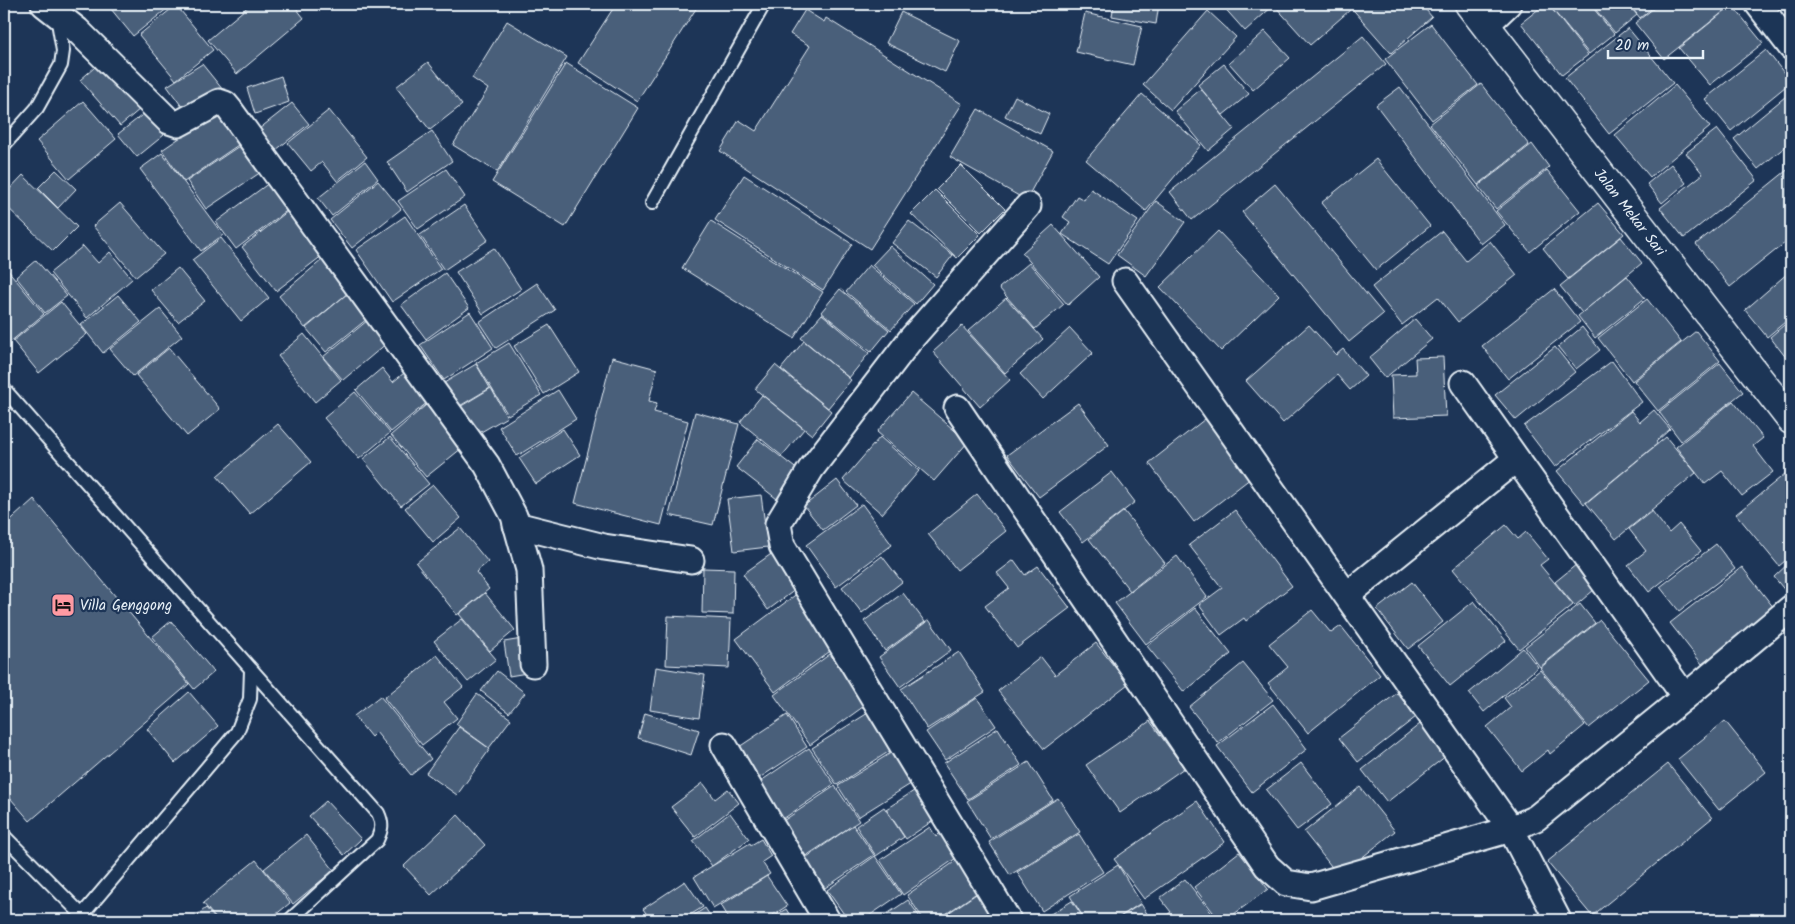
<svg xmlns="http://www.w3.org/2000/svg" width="1795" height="924" font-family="Kalam,sans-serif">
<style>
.building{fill:#495e7a;stroke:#e8f1f8}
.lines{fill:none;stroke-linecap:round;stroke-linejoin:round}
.service-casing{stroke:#e8f1f8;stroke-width:16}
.minor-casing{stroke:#e8f1f8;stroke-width:29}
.secondary-casing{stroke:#e8f1f8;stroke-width:31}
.service{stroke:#1d3557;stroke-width:12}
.minor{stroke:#1d3557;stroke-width:25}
.secondary{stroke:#1d3557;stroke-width:28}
.labels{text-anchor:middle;stroke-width:4.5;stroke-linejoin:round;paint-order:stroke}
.street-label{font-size:15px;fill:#e8f1f8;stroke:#1d3557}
.poi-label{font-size:15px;fill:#e8f1f8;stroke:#1d3557;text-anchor:start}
</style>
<rect width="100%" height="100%" fill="#1d3557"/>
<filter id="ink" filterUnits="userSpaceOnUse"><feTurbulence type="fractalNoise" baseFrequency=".02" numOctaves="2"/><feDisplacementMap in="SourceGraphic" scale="10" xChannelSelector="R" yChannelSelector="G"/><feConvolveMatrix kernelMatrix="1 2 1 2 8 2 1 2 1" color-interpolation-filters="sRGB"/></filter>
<g filter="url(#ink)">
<g class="building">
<polygon points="117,4 173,4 133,36 111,9"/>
<polygon points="251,4 293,4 304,18 237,74 208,40"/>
<polygon points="616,4 699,4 637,101 578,63"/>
<polygon points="1069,4 1111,4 1110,8"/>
<polygon points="1114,4 1159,4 1156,24 1112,16"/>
<polygon points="1221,4 1344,4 1350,10 1310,45 1274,5 1245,31"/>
<polygon points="1348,4 1421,4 1432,17 1391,53"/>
<polygon points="1545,4 1548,4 1588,55 1562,75 1521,23"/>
<polygon points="1548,4 1590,4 1614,34 1589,54"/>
<polygon points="1591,4 1628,4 1637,15 1615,33"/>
<polygon points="1629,4 1657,4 1640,18"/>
<polygon points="1659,4 1733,4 1664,59 1635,23"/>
<polygon points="176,5 213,50 176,80 139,35"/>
<polygon points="1732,5 1763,43 1710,85 1679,48"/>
<polygon points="805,10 824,22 826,18 962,104 870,249 720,151 739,120 756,131 810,46 790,34"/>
<polygon points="1208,11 1236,37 1171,110 1143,85"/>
<polygon points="901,12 960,41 945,72 886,43"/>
<polygon points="1085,13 1142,26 1133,65 1076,52"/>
<polygon points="507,21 567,57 497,172 453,145 488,89 472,78"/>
<polygon points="1431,24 1478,85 1432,120 1385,59"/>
<polygon points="1628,28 1673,83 1609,134 1565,78"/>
<polygon points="1265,31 1290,58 1253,90 1229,63"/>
<polygon points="1363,36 1386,64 1192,220 1170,192"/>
<polygon points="1766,50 1791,82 1731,131 1705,99"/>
<polygon points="102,61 140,109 120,126 80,80"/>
<polygon points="428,62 462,105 430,130 396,87"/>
<polygon points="566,63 638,108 565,227 492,182"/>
<polygon points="202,64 223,90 188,115 167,86"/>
<polygon points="1224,64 1249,94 1223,115 1198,85"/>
<polygon points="281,76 289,102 255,114 247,88"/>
<polygon points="1481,84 1529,145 1478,185 1430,124"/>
<polygon points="1675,85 1710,127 1650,177 1615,135"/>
<polygon points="1400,87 1505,225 1481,244 1376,105"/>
<polygon points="1201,89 1234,129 1208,151 1175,111"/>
<polygon points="1791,92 1791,142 1758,169 1734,139"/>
<polygon points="1142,94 1201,145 1146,211 1086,160"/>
<polygon points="1015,96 1049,114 1040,134 1005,116"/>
<polygon points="83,101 116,139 69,179 37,141"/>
<polygon points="292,103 309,124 276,150 259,129"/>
<polygon points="222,109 244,141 184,182 162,150"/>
<polygon points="978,109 1053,151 1026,200 950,157"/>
<polygon points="329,110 367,157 337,181 322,162 311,171 288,143"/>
<polygon points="146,112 164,135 137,157 118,134"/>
<polygon points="1717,129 1757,180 1684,238 1660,208 1703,174 1686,153"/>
<polygon points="432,131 452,161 407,192 387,162"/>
<polygon points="245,142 264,170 206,209 187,181"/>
<polygon points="1532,144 1549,167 1496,209 1478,186"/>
<polygon points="162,153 223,235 201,251 140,169"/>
<polygon points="1376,159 1430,226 1376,270 1321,203"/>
<polygon points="365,161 378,179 332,216 318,198"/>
<polygon points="1671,164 1686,183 1662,203 1647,184"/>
<polygon points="961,165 1005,209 981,233 937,189"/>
<polygon points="1791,167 1791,238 1730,287 1696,244"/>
<polygon points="446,169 465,197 418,229 398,201"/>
<polygon points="56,170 76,189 58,208 38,188"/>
<polygon points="1547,170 1580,211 1530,252 1496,211"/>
<polygon points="23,175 77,227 53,251 4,204 4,195"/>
<polygon points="744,175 852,244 823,290 715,220"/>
<polygon points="378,181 401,209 352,248 330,220"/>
<polygon points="269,183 289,209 236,249 216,222"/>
<polygon points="1275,184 1383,314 1349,342 1242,212"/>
<polygon points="1091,189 1138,221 1108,264 1062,234 1070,222 1063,217 1077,196 1084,200"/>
<polygon points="935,190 980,235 957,258 911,214"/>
<polygon points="1156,201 1185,222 1146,276 1117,255"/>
<polygon points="120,203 164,254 136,277 93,226"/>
<polygon points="1598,203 1624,234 1568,279 1543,248"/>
<polygon points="464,205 488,240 444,270 420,235"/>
<polygon points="293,207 327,252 276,291 242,247"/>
<polygon points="405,216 441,269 392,302 356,250"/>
<polygon points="711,221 823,292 794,338 682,268"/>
<polygon points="909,221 953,255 936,277 892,243"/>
<polygon points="1053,225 1099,277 1068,305 1022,253"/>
<polygon points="1218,231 1279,295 1221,351 1160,287"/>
<polygon points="1442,231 1466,261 1490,241 1517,275 1458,322 1438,297 1402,325 1372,287"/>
<polygon points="1621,237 1642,263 1582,313 1560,286"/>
<polygon points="221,238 269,298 241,321 192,260"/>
<polygon points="83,246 98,263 110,252 132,279 87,318 50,273"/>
<polygon points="890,246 933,284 916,304 872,265"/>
<polygon points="494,248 521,289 483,314 456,272"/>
<polygon points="36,260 67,296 45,313 16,277"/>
<polygon points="322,260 348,293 305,328 279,296"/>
<polygon points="1029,263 1064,304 1035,329 999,288"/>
<polygon points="869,265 914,304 891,330 846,292"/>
<polygon points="178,268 205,301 178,322 151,290"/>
<polygon points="7,269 44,314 9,343 4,337 4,272"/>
<polygon points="1789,272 1791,274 1791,317 1767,337 1745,310"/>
<polygon points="445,273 469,308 426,339 401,305"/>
<polygon points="1627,276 1645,298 1595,338 1578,316"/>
<polygon points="537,283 555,310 496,348 479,322"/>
<polygon points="840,289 889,330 871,352 821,312"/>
<polygon points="1554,289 1580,322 1508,379 1482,346"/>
<polygon points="347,294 367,319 326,352 306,328"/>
<polygon points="118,295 141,322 103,353 81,325"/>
<polygon points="1006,298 1043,339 1005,373 968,331"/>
<polygon points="1647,299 1681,342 1632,381 1598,338"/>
<polygon points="61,302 87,334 39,373 13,341"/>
<polygon points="160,309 182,336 133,376 110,349"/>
<polygon points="470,312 493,348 444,380 420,345"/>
<polygon points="822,314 869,353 849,378 801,338"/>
<polygon points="1415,319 1432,339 1385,378 1369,358"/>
<polygon points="1791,319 1791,364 1770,337"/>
<polygon points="368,320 387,343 343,380 323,357"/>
<polygon points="549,325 579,372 544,394 514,346"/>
<polygon points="1309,325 1336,355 1343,349 1366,376 1350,390 1337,375 1283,423 1246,381"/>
<polygon points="962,326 1010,380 980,407 933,352"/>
<polygon points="1582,327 1600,350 1576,369 1558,347"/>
<polygon points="1070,328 1093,353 1043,399 1020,374"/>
<polygon points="1696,331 1720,361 1658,411 1634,381"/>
<polygon points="304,334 341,380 315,402 278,356"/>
<polygon points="804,341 851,380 828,408 781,369"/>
<polygon points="509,343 541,395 508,415 476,363"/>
<polygon points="1555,347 1575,372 1516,420 1495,395"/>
<polygon points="169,348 220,409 187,436 136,375"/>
<polygon points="612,357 657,369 649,401 657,403 654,412 688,421 661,525 575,503"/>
<polygon points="1443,357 1446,416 1393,418 1391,375 1416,374 1415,358"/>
<polygon points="1612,361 1642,402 1555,467 1524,426"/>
<polygon points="1720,363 1743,392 1681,441 1659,412"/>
<polygon points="476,364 490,388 458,407 444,383"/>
<polygon points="775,365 831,411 812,435 755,389"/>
<polygon points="382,368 393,382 404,373 428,402 391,432 356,390"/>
<polygon points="491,388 507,417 474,436 458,408"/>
<polygon points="558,390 576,419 517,456 499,427"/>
<polygon points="355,392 390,433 359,459 324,418"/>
<polygon points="911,393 968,442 934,481 877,432"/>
<polygon points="762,395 804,429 782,456 740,422"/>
<polygon points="1733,401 1763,438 1753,446 1773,472 1742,496 1722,471 1705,484 1676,447"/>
<polygon points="1078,403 1109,445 1039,497 1007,455"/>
<polygon points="426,405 462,448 426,477 391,435"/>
<polygon points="1654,410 1670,429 1656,442 1657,444 1584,504 1557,471 1631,411 1640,422"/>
<polygon points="695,412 739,424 713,525 669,515"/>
<polygon points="1205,419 1251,478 1194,522 1149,463"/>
<polygon points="278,424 311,462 250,514 217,476"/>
<polygon points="563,429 580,455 536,484 519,458"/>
<polygon points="390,437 429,484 401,506 363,459"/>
<polygon points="880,437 919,471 882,514 843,480"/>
<polygon points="1666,437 1696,473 1616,539 1586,503"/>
<polygon points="758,439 799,471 777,499 736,467"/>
<polygon points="1791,469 1791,556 1779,566 1736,514"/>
<polygon points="1112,472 1135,502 1083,542 1060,512"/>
<polygon points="837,480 856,505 823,530 804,506"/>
<polygon points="433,485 461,518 433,542 405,508"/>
<polygon points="977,494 1006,531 957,570 928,534"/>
<polygon points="761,495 768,547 734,551 727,499"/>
<polygon points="34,499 189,684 30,821 4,791 4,526"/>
<polygon points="862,504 892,545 836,587 806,545"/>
<polygon points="1235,510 1292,586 1246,621 1244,618 1221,635 1199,605 1222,588 1189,545"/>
<polygon points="1124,511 1165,563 1130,591 1089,539"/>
<polygon points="1652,511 1669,533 1679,524 1701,551 1649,592 1628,565 1646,551 1629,529"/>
<polygon points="1506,525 1518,539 1526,532 1548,559 1540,565 1573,605 1519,649 1453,569"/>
<polygon points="460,528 488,562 476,572 489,589 457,615 416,563"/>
<polygon points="1716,544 1735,569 1679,611 1660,587"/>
<polygon points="774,552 799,587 768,610 743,574"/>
<polygon points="882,556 902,582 862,613 842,587"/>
<polygon points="1177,556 1207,597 1146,644 1115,603"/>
<polygon points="1014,560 1025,575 1038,566 1070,608 1017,648 985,606 1009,588 997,573"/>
<polygon points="1582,560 1601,584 1575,606 1555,582"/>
<polygon points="1791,561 1791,598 1774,577"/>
<polygon points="1742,567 1774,608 1702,664 1670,623"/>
<polygon points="703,568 734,569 733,614 702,613"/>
<polygon points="1412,582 1443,622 1408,649 1377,609"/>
<polygon points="485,593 515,630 490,651 459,614"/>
<polygon points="798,593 837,646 775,692 736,639"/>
<polygon points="903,593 925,622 885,651 864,621"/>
<polygon points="1474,601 1506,641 1450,686 1418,646"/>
<polygon points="1580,604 1595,623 1540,667 1525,647"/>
<polygon points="1195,608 1231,654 1184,692 1147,646"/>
<polygon points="1312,610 1331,633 1341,626 1380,675 1308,733 1268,683 1288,667 1269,644"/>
<polygon points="668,616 731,619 729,668 666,665"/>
<polygon points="462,619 496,659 468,682 434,641"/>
<polygon points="929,620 951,650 900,687 879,657"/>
<polygon points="1600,620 1649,680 1589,728 1540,668"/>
<polygon points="171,621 214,672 194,689 152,637"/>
<polygon points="522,639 527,673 509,676 504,642"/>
<polygon points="1096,643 1128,684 1044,749 998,691 1041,657 1055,675"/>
<polygon points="1523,648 1538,667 1484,712 1469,693"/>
<polygon points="959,652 985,692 927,729 901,689"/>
<polygon points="830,654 867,704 810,745 774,695"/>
<polygon points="437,655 463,687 444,702 457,718 422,745 384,698"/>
<polygon points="1243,663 1273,700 1218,743 1189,707"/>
<polygon points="656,667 705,675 699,718 650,710"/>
<polygon points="1540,670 1585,725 1550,754 1548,750 1522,771 1487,727 1511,707 1504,698"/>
<polygon points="497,671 525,693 509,713 481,691"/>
<polygon points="189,692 218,726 175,763 147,729"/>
<polygon points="1397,693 1416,717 1358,762 1339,738"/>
<polygon points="477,694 511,719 489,748 456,724"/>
<polygon points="380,696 431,759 411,775 376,732 371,737 354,716"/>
<polygon points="977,698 996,726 945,760 926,732"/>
<polygon points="1273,704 1307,749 1252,792 1217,746"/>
<polygon points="876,708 899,745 837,785 812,748"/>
<polygon points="645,713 699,730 691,755 638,738"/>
<polygon points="787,715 807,747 753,782 733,751"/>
<polygon points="1150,721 1184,768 1120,813 1086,765"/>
<polygon points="1725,721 1766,772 1719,810 1678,759"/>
<polygon points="1420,724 1446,756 1387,802 1362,770"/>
<polygon points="459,727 490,749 457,795 426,773"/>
<polygon points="998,728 1021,765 968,799 944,763"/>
<polygon points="809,748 834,784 783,819 758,783"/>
<polygon points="897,749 917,780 858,817 838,786"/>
<polygon points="1029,762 1053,800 991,839 967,801"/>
<polygon points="1301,763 1332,804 1297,830 1266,790"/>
<polygon points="1668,764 1712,818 1592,916 1547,862"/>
<polygon points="703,783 715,799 728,789 739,803 695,837 671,807"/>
<polygon points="835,786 859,821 806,856 783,821"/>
<polygon points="920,787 940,816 906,839 886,809"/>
<polygon points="1360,787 1395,831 1339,876 1304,832"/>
<polygon points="1058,798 1080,832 1010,875 989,842"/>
<polygon points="326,801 361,839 344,855 309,816"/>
<polygon points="1197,801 1225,842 1144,899 1114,859"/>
<polygon points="884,807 904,837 876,856 856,826"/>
<polygon points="730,813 749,839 712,866 693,841"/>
<polygon points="458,815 485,845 431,895 404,866"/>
<polygon points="853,825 874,855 825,888 804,859"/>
<polygon points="930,827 936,837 942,831 959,856 903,895 880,860"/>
<polygon points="1079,834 1103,872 1042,911 1017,872"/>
<polygon points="306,835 334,870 293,904 264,869"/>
<polygon points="761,839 771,856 762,862 770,874 713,908 694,877 750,843 751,845"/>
<polygon points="1239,852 1268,889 1226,920 1219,920 1194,887"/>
<polygon points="875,856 901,894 863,920 848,920 827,890"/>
<polygon points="960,858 981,890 937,920 924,920 907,895"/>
<polygon points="256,860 290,903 269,920 217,920 203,903"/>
<polygon points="1118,865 1141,903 1115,920 1085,920 1070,896"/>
<polygon points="767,876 787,906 765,920 730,920 721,905"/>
<polygon points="1185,879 1217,920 1160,920 1171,912 1160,898"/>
<polygon points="685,881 703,907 682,920 651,920 643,909"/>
<polygon points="982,890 1002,920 938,920"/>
<polygon points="908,900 922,920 878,920"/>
<polygon points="1072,901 1085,920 1052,920 1049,915"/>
<polygon points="1141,904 1151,920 1115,920"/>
<polygon points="206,908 216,920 191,920"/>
<polygon points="705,908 713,920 687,920"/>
<polygon points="786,909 793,920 768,920"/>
</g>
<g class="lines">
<g class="service-casing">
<g id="service">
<polyline points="4,145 37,108 61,65 63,51 57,16"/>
<polyline points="652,203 764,4"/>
<path d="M4 389 378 813C383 824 382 829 377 840L290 920"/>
<polyline points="4,836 87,920"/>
<polyline points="82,915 237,732 250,699 251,670"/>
</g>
</g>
<g class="minor-casing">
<g id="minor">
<polyline points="44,4 77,30 169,121 178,124 219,102 225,104 230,110 487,465 514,516 529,570 533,664"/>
<polyline points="1758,4 1791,47"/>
<polyline points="1486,25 1508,4"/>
<polyline points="1125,281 1511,829 1558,920"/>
<polyline points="1463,383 1685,697"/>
<polyline points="957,408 1267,866 1286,883 1311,887 1511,829 1536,818 1685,697 1791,608"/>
<polyline points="516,525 604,547 691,560"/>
<polyline points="1347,595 1516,459"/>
<polyline points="724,745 827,920"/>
<polyline points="1008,920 782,546 778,524 811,469 910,340 1028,206"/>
</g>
</g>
<g class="secondary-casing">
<polyline id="secondary" points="1469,4 1791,420"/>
</g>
<use href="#service" class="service"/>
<use href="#minor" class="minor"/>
<use href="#secondary" class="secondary"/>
</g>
</g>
<defs>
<g id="hotel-square" transform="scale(1.25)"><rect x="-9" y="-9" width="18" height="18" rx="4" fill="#ff9aa2" stroke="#1d3557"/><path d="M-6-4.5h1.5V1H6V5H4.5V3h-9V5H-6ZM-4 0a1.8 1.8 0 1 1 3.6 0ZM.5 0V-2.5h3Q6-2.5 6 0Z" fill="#111"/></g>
</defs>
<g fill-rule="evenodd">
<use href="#hotel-square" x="63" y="605"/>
</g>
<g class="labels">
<g class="street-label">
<text transform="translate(1630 212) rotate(52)" y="5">Jalan Mekar Sari</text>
</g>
<g class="poi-label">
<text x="80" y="610">Villa Genggong</text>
</g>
</g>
<rect width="1795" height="924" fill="none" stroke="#1d3557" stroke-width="20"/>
<rect x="10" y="10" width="1775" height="904" fill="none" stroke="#e8f1f8" stroke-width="2" filter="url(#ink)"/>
<path d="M1608 50v8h95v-8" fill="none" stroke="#e8f1f8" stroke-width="2.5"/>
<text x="1615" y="50" font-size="15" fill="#e8f1f8" stroke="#1d3557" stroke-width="4" paint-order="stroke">20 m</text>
</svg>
